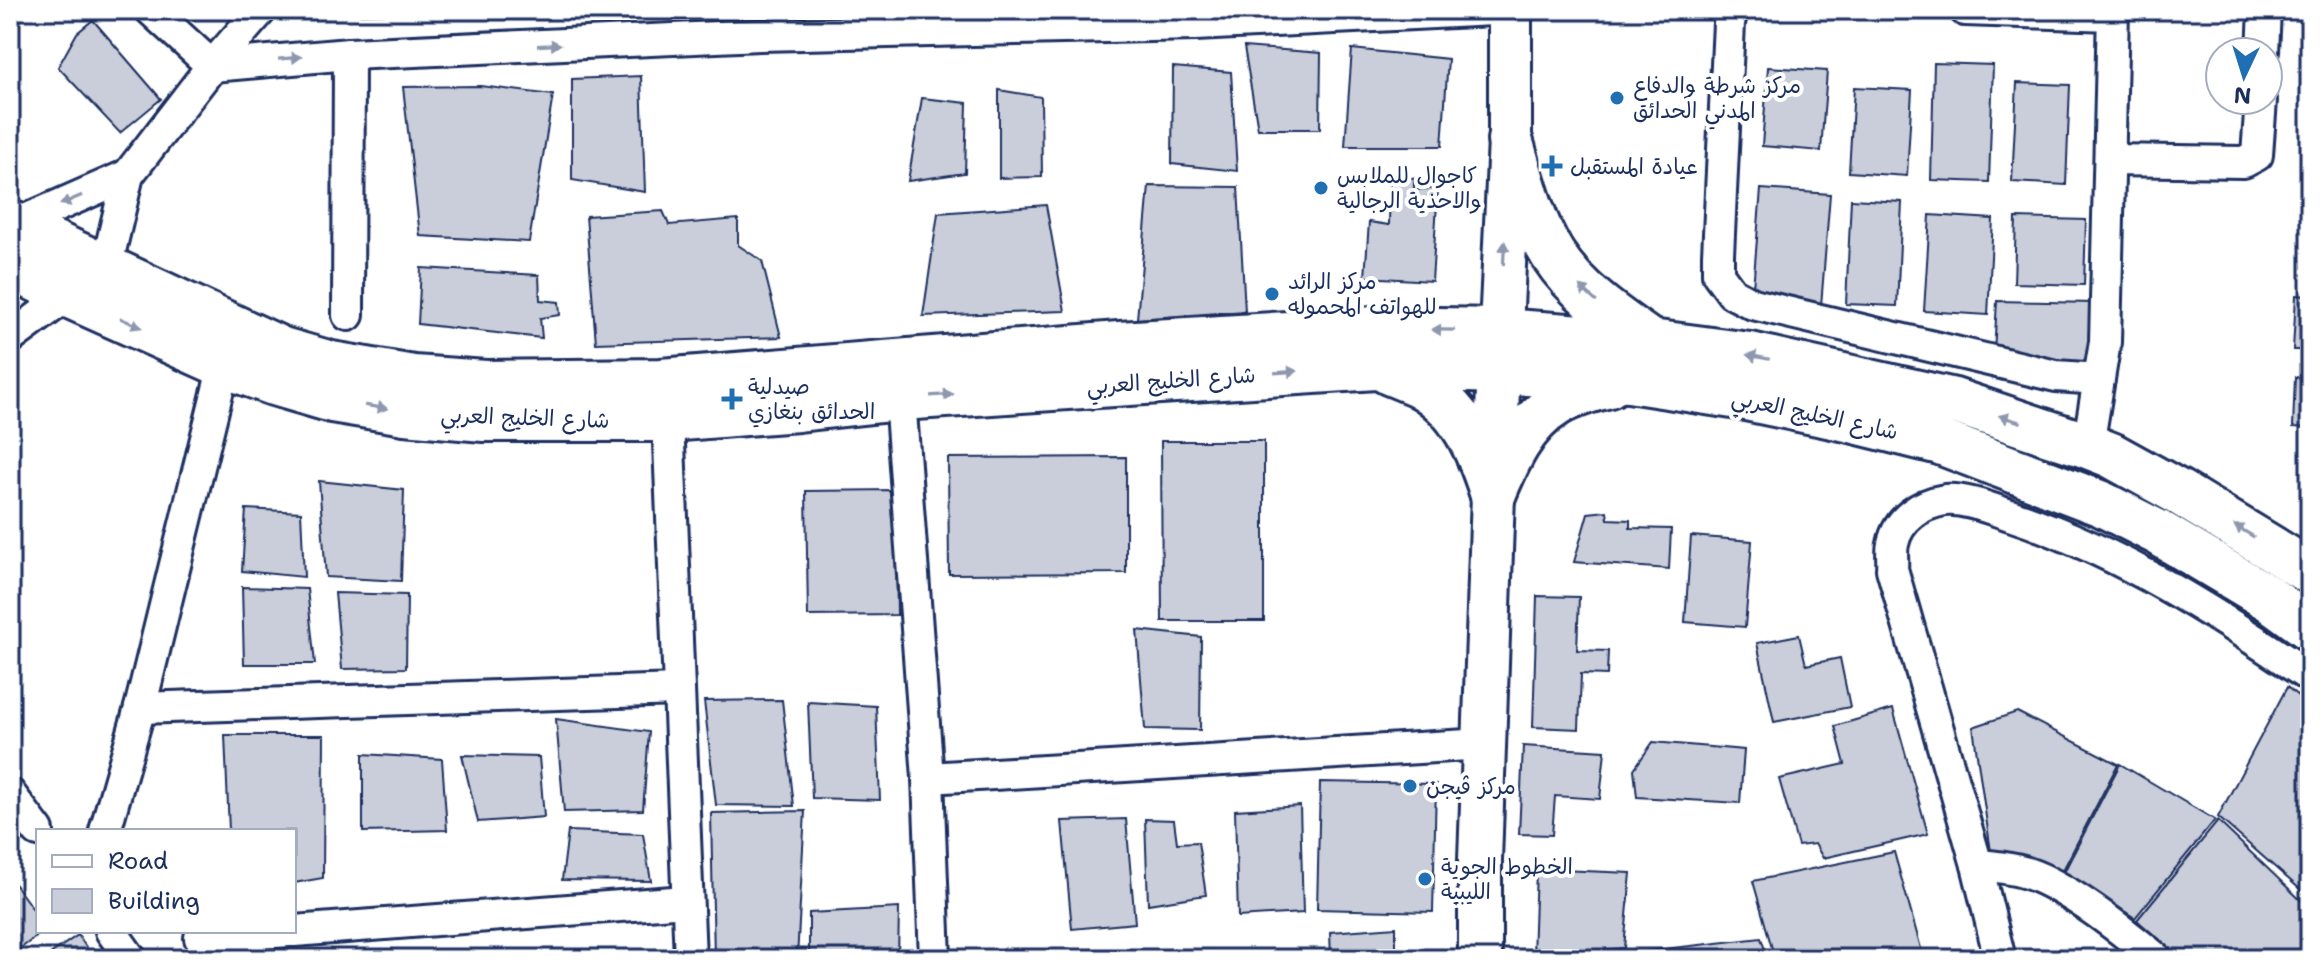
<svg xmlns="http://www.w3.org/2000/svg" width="2320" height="969" font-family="'Shantell Sans','Playpen Sans Arabic',sans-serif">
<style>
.building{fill:#caceda;stroke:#1b2f5e;stroke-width:2}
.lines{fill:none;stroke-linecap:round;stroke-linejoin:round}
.minor-casing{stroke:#1b2f5e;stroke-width:36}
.secondary-casing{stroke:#1b2f5e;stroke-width:48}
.primary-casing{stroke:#1b2f5e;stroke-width:50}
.minor{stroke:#fff;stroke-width:30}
.secondary{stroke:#fff;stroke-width:42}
.primary{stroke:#fff;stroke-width:44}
.oneway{fill:#8d97ae}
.poi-dot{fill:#1f6fb2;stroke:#fff;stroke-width:3}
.labels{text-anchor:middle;stroke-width:8;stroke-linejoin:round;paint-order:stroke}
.poi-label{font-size:22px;fill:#1b2f5e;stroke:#fff;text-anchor:start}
.street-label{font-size:22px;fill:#1b2f5e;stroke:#fff}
</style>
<rect width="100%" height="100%" fill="#fff"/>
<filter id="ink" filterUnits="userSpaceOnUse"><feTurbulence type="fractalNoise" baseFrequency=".0125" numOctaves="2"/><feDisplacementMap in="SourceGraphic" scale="16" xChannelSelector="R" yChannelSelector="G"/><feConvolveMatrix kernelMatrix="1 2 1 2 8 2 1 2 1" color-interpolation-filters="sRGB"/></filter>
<g filter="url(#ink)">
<g class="building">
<polygon points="361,10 471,10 471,11 361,14"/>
<polygon points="481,10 555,10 555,14 482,14"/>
<polygon points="567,10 629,10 629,13 568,17"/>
<polygon points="93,20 161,99 120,133 58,67 77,33"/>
<polygon points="1244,47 1321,53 1320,129 1258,129"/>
<polygon points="1352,49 1448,59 1442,146 1345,146"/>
<polygon points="1934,63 1993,65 1989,182 1931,180"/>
<polygon points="1173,67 1231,72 1237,171 1172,164"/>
<polygon points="1768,67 1827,71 1821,151 1762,146"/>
<polygon points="641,76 645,192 572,180 572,79"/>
<polygon points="2017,83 2070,85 2066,185 2012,182"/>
<polygon points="480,86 553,95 529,242 420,236 403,87"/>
<polygon points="1854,87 1912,90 1907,176 1849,172"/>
<polygon points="999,90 1041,97 1042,177 999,178"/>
<polygon points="922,98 967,103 965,173 908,181"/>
<polygon points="1390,176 1414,178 1414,190 1438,188 1432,281 1365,277 1369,222 1389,225"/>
<polygon points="1149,186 1238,187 1245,311 1137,319"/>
<polygon points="1761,189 1830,194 1821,306 1752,301"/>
<polygon points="1851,199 1902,202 1897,306 1846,304"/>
<polygon points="1046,205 1065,311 923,316 938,213"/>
<polygon points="663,211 669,225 738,219 738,245 762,261 781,337 596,343 586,216"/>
<polygon points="1930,215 1993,219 1988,315 1924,311"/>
<polygon points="2016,218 2086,220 2084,285 2014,283"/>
<polygon points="421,268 539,275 540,300 559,302 560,315 540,318 542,338 418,324"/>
<polygon points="2296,295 2310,296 2310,350 2293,350"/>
<polygon points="1997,301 2093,303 2090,359 2068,369 1994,353"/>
<polygon points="2295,377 2310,378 2310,428 2293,427"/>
<polygon points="1161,441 1264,441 1264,621 1162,621"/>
<polygon points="1126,457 1126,573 949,574 948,458"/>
<polygon points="319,481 404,490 401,581 326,577"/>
<polygon points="895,490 897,615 808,616 806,491"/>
<polygon points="246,509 301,512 304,577 242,571"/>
<polygon points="1607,511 1608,519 1630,520 1630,528 1671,529 1669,569 1574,562 1588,513"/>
<polygon points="1691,536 1752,541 1745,627 1685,622"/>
<polygon points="242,587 307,589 315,664 244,664"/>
<polygon points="335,593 407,595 406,668 342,669"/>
<polygon points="1537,596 1579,597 1577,650 1608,651 1607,675 1581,674 1579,729 1533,727"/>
<polygon points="1137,630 1201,637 1200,730 1145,729"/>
<polygon points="1799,635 1806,665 1840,658 1850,707 1774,722 1757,643"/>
<polygon points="2287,687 2310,706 2310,898 2218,817"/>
<polygon points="782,700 794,806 716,805 704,701"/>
<polygon points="808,702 876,706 880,800 812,798"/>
<polygon points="1893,709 1928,834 1823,858 1815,844 1798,846 1779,779 1845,764 1835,726"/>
<polygon points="2017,712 2118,764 2062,872 1991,852 1973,727"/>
<polygon points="556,719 649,732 643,810 564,812"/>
<polygon points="225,735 324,735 323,878 294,883 294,831 229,831"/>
<polygon points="1653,742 1744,750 1740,803 1637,797 1634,769"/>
<polygon points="1523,746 1605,751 1600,799 1555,796 1552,835 1519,834"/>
<polygon points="363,754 442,759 447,830 363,832"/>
<polygon points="462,755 539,757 544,817 478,822"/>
<polygon points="2120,764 2215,820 2135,918 2064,872"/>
<polygon points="1320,782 1436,784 1433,912 1317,909"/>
<polygon points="1300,806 1303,913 1238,917 1235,810"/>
<polygon points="805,811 797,959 714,959 711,813"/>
<polygon points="1126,819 1135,923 1072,929 1062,821"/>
<polygon points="1145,819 1174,820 1177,843 1198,842 1206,895 1148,904"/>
<polygon points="2218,821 2310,909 2310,959 2180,959 2137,920"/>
<polygon points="568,831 643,834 651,881 562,880"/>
<polygon points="1894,852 1924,959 1775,959 1753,881"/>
<polygon points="1536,869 1631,873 1624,948 1533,956"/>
<polygon points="10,878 38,916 38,931 44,931 10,956"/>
<polygon points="899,908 898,959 809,959 809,913"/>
<polygon points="1396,927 1396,959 1331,959 1330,932"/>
<polygon points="78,935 94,959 43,959"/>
<polygon points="1761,938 1768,959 1639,959 1638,952"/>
<polygon points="1216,951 1216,959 1153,959 1153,952"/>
<polygon points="1123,952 1123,959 975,959"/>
<rect x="575" y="957" width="83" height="2"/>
</g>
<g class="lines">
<g class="minor-casing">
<g id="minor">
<polyline points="151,10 212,66 349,54 760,35 1195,25 1493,10"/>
<polyline points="1732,10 1729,23 1718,255 1718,274 1732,293 1753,304 2056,376 2099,379"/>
<polyline points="1965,10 2112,15"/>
<polyline points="2263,52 2265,10"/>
<polyline points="2110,160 2244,162 2257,155 2261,100"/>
<polyline points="14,225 128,175"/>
<polyline points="104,265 111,247 128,175 212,66 261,10"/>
<polyline points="348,315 349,54"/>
<polyline points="10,338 68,295"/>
<polyline points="900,398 928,778 935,959"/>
<polyline points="668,419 690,959"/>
<polyline points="2088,446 2105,342 2113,10"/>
<polyline points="140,708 678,690"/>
<polyline points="928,778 1484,744"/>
<polyline points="10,794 38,831"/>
<polyline points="105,831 140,708 224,365"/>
<path d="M1977 865C1994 866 2010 868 2027 873 2067 886 2124 932 2157 959"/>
<polyline points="111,931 131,959"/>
<polyline points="294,931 686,901"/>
<polyline points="200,938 289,931"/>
<path d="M2000 959 1977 865 1892 569C1893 561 1891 552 1893 544 1898 519 1920 504 1945 500 1964 498 1992 509 2010 515 2119 551 2216 613 2310 677"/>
</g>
</g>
<g class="secondary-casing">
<polyline id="secondary" points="1480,959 1480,860 1493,495 1510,140 1510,10"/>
</g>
<g class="primary-casing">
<g id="primary">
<path d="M1510 140C1522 179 1531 220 1553 255 1577 292 1614 317 1650 342"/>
<polyline points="10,223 282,350 331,364 413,378 486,383 661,381 1119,344 1374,329 1500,331 1650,342 1750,355 1954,401 2088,446 2111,455 2180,493 2310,572"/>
<polyline points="10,266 68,295 224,365 274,383 332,400 405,412 484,419 668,419 798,409 900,398 1376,367 1499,371 1629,380 1746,398 1847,419 1940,442 2102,504 2161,534 2270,599 2310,628"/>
<path d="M1389 372C1399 376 1409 380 1418 384 1462 407 1479 451 1493 495"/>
<path d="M1493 495C1507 461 1523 424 1556 404 1572 394 1591 390 1609 385"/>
</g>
</g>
<use href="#minor" class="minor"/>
<use href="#secondary" class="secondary"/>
<use href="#primary" class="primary"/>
</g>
<defs><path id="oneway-solid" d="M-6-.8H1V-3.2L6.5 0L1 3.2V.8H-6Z" transform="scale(2)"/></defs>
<g class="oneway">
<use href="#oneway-solid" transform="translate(549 45) rotate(-3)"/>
<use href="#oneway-solid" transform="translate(290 58) rotate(-5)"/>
<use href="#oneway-solid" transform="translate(71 200) rotate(157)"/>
<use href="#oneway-solid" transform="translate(1504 253) rotate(-87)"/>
<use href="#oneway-solid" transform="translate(1588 294) rotate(-137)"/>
<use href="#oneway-solid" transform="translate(131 323) rotate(24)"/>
<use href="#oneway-solid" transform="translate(1443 330) rotate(-179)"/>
<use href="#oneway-solid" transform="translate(1758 357) rotate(-169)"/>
<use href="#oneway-solid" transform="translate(1286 372) rotate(-4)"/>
<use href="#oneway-solid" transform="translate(942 395) rotate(-4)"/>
<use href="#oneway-solid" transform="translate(376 407) rotate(9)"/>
<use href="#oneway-solid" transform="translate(2010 419) rotate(-163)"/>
<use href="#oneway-solid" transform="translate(2244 531) rotate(-149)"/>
</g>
</g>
<g class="poi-dot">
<circle cx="1617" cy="98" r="8"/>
<path d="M1548 154h8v8h8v8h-8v8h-8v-8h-8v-8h8z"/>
<circle cx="1321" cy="188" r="8"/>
<circle cx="1272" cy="294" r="8"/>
<path d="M728 387h8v8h8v8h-8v8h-8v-8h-8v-8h8z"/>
<circle cx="1410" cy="786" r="8"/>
<circle cx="1425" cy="879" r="8"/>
</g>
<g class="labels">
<g class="poi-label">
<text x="1633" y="93">مركز شرطة والدفاع<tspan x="1633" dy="25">المدني الحدائق</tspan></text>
<text x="1570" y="174">عيادة المستقبل</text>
<text x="1337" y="183">كاجوال للملابس<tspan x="1337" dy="25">والاحذية الرجالية</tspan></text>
<text x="1288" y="289">مركز الرائد<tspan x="1288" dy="25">للهواتف المحموله</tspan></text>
<text x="748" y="394">صيدلية<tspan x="748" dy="25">الحدائق بنغازي</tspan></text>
<text x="1426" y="794">مركز ڤيجن</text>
<text x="1441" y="874">الخطوط الجوية<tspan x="1441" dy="25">الليبية</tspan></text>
</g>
<g class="street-label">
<text transform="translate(1171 380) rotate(-4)" y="8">شارع الخليج العربي</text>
<text transform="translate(1815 414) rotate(12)" y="8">شارع الخليج العربي</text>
<text transform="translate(525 417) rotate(2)" y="8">شارع الخليج العربي</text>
</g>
</g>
<rect width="2320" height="969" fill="none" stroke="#fff" stroke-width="40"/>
<rect x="20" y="20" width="2280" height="929" fill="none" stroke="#1b2f5e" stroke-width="3" filter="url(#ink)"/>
<rect x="36" y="829" width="260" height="104" fill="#ffffff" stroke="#a4acbf" stroke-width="2"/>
<rect x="52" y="855" width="40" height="12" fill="#ffffff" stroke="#a4acbf" stroke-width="2"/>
<text x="108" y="869" font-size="24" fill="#1b2f5e">Road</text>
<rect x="52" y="889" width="40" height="24" fill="#caceda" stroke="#a4acbf" stroke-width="2"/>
<text x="108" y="909" font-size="24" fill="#1b2f5e">Building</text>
<g transform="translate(2244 76) rotate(184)"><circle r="38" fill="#ffffff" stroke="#a4acbf" stroke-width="2"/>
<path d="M0-6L14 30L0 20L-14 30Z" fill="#1f6fb2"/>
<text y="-12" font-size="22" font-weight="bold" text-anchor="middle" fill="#1b2f5e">N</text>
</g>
</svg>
